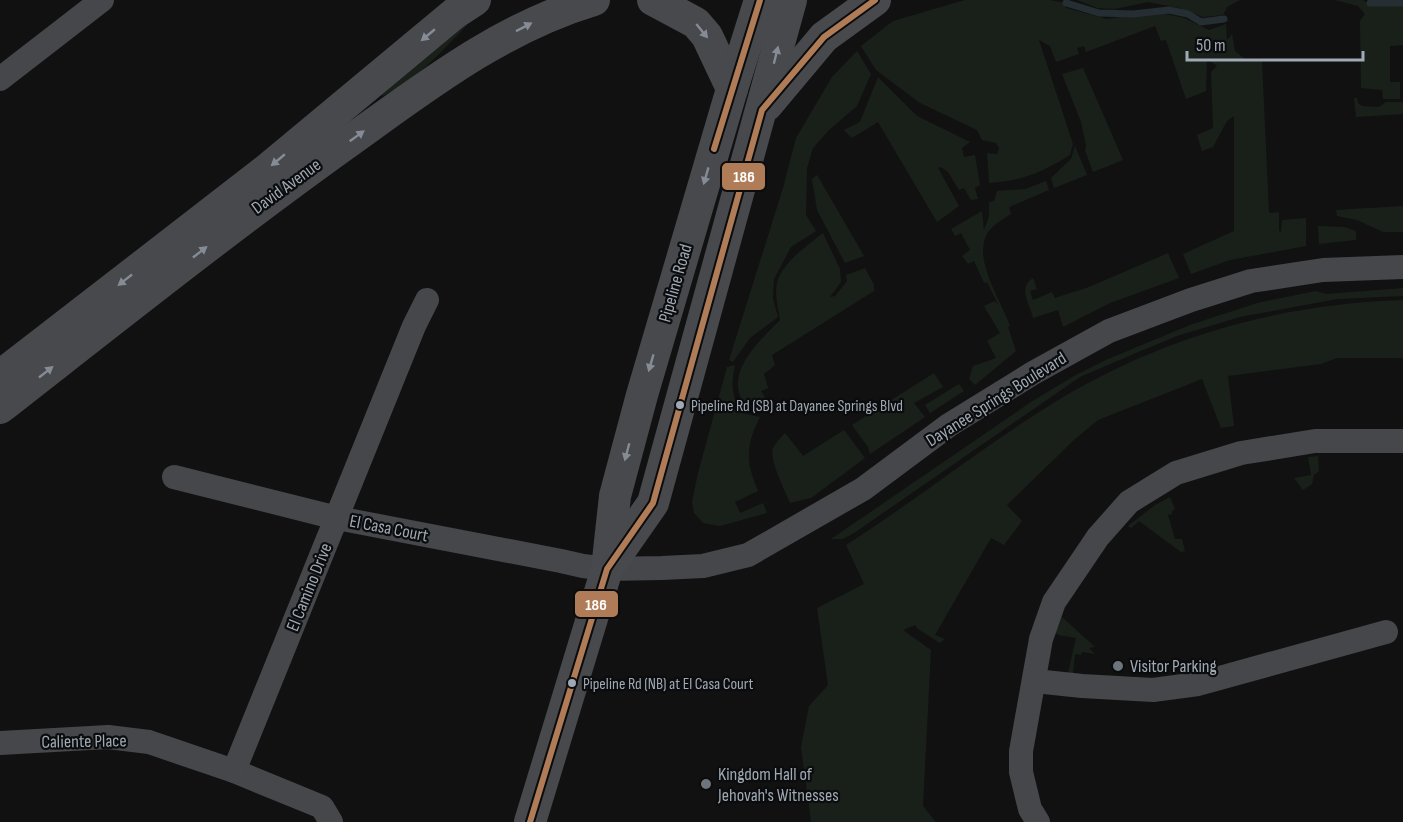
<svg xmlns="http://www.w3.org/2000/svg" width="1403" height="822" font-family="'Sofia Sans Condensed',sans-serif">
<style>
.green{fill:#19201a}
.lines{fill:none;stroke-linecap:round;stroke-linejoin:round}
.stream{stroke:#242e33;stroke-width:7}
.minor{stroke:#45474a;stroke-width:24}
.major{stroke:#47494c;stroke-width:32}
.bus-1-casing{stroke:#0b0c0d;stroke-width:10}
.bus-1{stroke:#b07c57;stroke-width:6}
.oneway{fill:#858c95}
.bus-dot{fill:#a0a9b4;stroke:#0b0c0d;stroke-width:2}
.poi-dot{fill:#6e747b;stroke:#0b0c0d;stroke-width:2}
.labels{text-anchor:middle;stroke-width:4.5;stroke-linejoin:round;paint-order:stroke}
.bus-label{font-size:16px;fill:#a0a9b4;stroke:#0b0c0d;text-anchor:start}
.street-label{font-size:18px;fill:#a0a9b4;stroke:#0b0c0d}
.poi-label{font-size:18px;fill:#a0a9b4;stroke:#0b0c0d;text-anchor:start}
.line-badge{stroke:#0b0c0d;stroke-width:2}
.badge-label{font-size:16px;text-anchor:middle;font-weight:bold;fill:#fff}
</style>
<rect width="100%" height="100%" fill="#111"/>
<g class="green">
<path d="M965 0H1049L1066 3V8L1107 19 1156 12 1184 18 1209 30 1226 24 1227 40 1232 34 1235 51 1246 60 1262 61 1269 213 1279 212V231L1281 232 1282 220 1306 218V246L1230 260 1191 274 1183 254 1234 231V116L1227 121 1213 147 1202 151 1197 135 1213 128 1211 72 1217 66 1207 59 1206 91 1186 99 1166 40 1161 41 1155 26 1086 52 1084 46 1077 48 1079 54 1056 62 1050 46 1039 40 1073 144 1070 155C1041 173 1024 180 989 183L987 153 997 154 999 148 996 143 982 140 977 130 920 103 876 70 861 46 893 21Z"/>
<polygon points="1077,0 1240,0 1227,7 1223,15 1203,17 1179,8 1148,2 1115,9 1097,8"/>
<polygon points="1335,0 1363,0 1370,5 1403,6 1403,45 1390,46 1390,82 1400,82 1400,99 1383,99 1382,90 1361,88 1360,21 1365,14 1358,6"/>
<path d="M466 24 467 25C442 51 416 81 383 96L381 94Z"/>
<polygon points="857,51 871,74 857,106 829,130 813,148 807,168 806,215 816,231 791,247 774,279 773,298 778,317 750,338 733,362 729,360 783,188 796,138 832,77"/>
<polygon points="1083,68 1123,160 1093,172 1085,150 1086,146 1081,122 1062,74"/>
<polygon points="878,77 917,116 970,142 962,148 964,157 975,155 980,185 975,188 978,199 971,200 964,188 959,190 948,172 941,167 938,168 959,206 937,222 878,122 852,138 844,130 860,122"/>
<polygon points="1354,98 1357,98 1358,103 1362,106 1379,107 1386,102 1403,102 1403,114 1356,117"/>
<polygon points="1075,146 1087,175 1054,188 1051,178 1071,159"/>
<polygon points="817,175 864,256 845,263 817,210 812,179"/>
<path d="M1046 181 1049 190 1009 207 1011 214C1002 220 990 226 986 236 974 262 1002 302 1010 326L1008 327 1016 351 975 385 969 379 973 366 996 358 987 341 1000 333 984 306 995 301 999 306 987 282 984 283 974 261 968 264 962 256 970 250 961 233 955 236 951 229 982 211 984 230 989 216V202L994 201 997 191 1025 189Z"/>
<polygon points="1403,206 1403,232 1383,232 1357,220 1337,216 1336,210"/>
<polygon points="1318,226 1344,227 1356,231 1356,240 1319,244"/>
<path d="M823 233 840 269 841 282 830 297 835 296 847 281 846 275 865 268 874 285V291L772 355 775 365 764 374 768 388 761 391 771 406 749 410C719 377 757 343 780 320 778 308 773 289 779 277 788 258 807 246 823 233Z"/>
<path d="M1168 253 1179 278 1110 303 1063 327 1058 310 1033 318C1030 304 1017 288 1033 278L1037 289 1030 291 1033 300 1052 292 1055 298 1089 287Z"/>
<polygon points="1403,288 1403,296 1337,299 1240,317 1177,336 1136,353 1080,377 854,533 843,539 831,539 1031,402 1074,376 1108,359 1190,325 1257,303 1316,291 1326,294"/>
<path d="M1403 300V358H1337L1321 364 1228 376 1234 426 1221 428 1202 379 1098 420 1075 439 1007 505 1022 521 1004 545 991 538 935 635 945 639 940 643 918 629 915 625 903 630 931 650 923 806 936 822H811L801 747 809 706 828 685 817 608 864 584 846 545C920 498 989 441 1065 396 1169 335 1282 304 1403 300Z"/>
<path d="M735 365C731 385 731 395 742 413L760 417C745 447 746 462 758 491L735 502 740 513 763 503 767 513 720 526 703 523 694 513 692 502 698 473 727 367Z"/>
<polygon points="934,373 943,387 914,403 925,417 870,454 868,447 852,425"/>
<polygon points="959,384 964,391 930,413 925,405"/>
<path d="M844 430 865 458 811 498 790 503C785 490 769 460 773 448 776 442 781 437 785 433L803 456Z"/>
<polygon points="1318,456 1319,471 1314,475 1312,484 1303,490 1294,478 1311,475 1308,457"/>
<polygon points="1170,497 1175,509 1172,511 1172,514 1168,515 1175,539 1182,539 1185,551 1181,552 1139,521 1131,528 1128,526 1155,505"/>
<polygon points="1062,617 1095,647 1089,648 1095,654 1082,652 1081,655 1075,654 1073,674 1068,673 1076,638 1058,635 1055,632"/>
</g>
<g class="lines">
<g class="stream">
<polyline points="1066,3 1099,13 1133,14 1169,10 1188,14 1201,22 1224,19"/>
<polyline points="1370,3 1403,3"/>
</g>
<g class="minor">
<polyline points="0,79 102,0"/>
<polyline points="174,477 337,518 561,561 583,566 607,569 662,568 703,566 748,555 863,489 949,425 1033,373 1109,331 1191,300 1251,281 1323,270 1403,267"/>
<polyline points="1035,681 1082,686 1153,690 1198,684 1386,632"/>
<polyline points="0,743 108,737 149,742 234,771 322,807 331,822"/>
<polyline points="234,771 414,326 427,300"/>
<polyline points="1038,822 1030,809 1021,772 1021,751 1041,639 1054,602 1098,537 1129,502 1176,473 1241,453 1315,441 1403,441"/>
</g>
<g class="major">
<polyline points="653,0 696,23 707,36 732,89"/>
<polyline points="767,105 824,37 875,0"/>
<polyline points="0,376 265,171 455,13 475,0"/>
<path d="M0 408C114 319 227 229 344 145 424 88 498 29 594 0"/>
<polyline points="609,566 653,503 791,0"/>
<polyline points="530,822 607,569 615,496 642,395 732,89 760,0"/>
</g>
<g class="bus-1-casing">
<g id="bus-1">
<polyline points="714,149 760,0"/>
<polyline points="530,822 607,569 653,503 762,110 824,37 875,0"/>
</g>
</g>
<use href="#bus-1" class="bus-1"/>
</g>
<defs><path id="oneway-solid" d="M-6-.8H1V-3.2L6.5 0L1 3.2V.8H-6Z" transform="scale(1.5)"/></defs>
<g class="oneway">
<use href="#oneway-solid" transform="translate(524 27) rotate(-27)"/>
<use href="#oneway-solid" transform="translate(702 31) rotate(51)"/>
<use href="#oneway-solid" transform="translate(428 35) rotate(140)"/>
<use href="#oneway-solid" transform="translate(776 55) rotate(-76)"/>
<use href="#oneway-solid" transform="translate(357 136) rotate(-36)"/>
<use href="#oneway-solid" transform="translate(278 160) rotate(140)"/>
<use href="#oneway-solid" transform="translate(706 176) rotate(106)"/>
<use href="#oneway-solid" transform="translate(200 252) rotate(-38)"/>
<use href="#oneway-solid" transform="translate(125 280) rotate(142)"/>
<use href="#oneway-solid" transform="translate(651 363) rotate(106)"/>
<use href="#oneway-solid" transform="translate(46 372) rotate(-38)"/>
<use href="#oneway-solid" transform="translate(627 452) rotate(105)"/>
</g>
<g class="bus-dot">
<circle cx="680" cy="405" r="5"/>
<circle cx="572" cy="683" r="5"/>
</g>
<g class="poi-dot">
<circle cx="1118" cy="666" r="6"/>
<circle cx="706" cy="784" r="6"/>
</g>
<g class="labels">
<g class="bus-label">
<text x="691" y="411">Pipeline Rd (SB) at Dayanee Springs Blvd</text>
<text x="583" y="689">Pipeline Rd (NB) at El Casa Court</text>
</g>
<g class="street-label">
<text transform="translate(286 186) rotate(-36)" y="6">David Avenue</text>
<text transform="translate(675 283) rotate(-74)" y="6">Pipeline Road</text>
<text transform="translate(996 399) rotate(-32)" y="6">Dayanee Springs Boulevard</text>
<text transform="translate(389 528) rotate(11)" y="6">El Casa Court</text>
<text transform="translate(309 587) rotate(-68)" y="6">El Camino Drive</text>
<text transform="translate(84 741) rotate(-1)" y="6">Caliente Place</text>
</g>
<g class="poi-label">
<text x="1130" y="672">Visitor Parking</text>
<text x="718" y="780">Kingdom Hall of<tspan x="718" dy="21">Jehovah's Witnesses</tspan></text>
</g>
</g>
<g class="line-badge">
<rect x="721" y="162" width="45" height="29" rx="6" fill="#b07c57"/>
<rect x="574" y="590" width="45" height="28" rx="6" fill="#b07c57"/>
</g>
<g class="badge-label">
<text x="744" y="182">186</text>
<text x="596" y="610">186</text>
</g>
<path d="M1187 51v9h176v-9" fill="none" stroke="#a0a9b4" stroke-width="3"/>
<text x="1196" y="51" font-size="18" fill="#a0a9b4" stroke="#0b0c0d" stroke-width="4.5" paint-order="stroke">50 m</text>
</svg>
